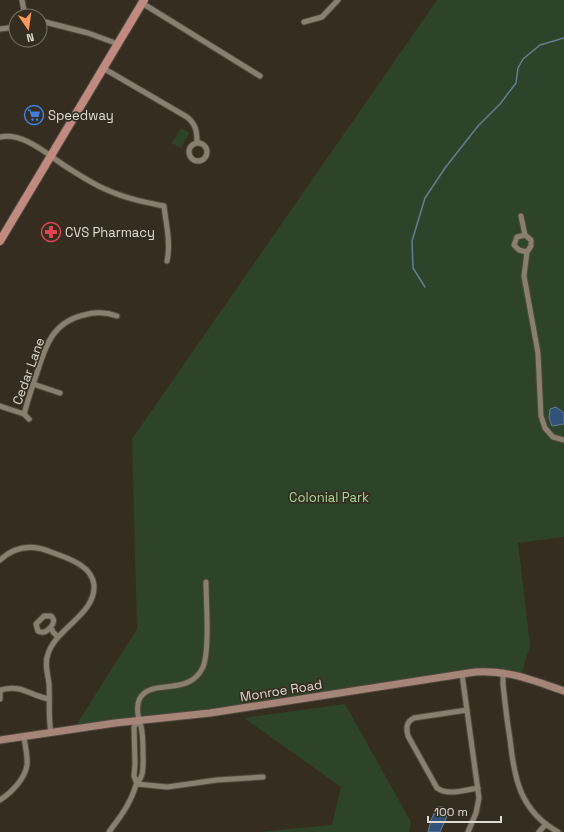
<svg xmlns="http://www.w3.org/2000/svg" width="564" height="832" font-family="'Space Grotesk',sans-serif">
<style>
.green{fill:#2e442a}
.water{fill:#315379;stroke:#667c94}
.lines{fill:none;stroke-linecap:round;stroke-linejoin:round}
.stream{stroke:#667c94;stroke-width:1.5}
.street-casing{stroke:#50483d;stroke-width:7}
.secondary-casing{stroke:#50483d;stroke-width:9}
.primary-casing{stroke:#50483d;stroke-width:10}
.street{stroke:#887f70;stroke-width:5}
.secondary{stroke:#a48578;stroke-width:7}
.primary{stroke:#c18a80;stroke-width:8}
.labels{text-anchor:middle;stroke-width:3.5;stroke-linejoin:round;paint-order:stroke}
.poi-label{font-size:13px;fill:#e0dbd2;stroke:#352d20;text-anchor:start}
.street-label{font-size:13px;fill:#e0dbd2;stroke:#352d20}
.park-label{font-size:13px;fill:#a5dc9b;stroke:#352d20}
</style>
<rect width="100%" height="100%" fill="#352d20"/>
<g class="green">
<polygon points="437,0 564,0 564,537 518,543 530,645 521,676 489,671 73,730 137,629 132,439"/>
<polygon points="181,128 189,133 181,148 172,143"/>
<polygon points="345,704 411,822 409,832 260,832 332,825 341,787 244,718"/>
</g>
<g class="water">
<polygon points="556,407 564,413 564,424 552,426 549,418 550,409"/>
<polygon points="437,807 443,807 448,814 440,832 428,832 431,820"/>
</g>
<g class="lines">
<polyline class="stream" points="425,287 413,268 412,241 425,198 445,168 478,126 500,104 516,83 518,68 523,59 540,45 564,38"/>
<g class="street-casing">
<g id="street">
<polyline points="22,0 25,16"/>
<polyline points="142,3 260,76"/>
<polyline points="40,22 45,22 88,33 118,44"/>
<polyline points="304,22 322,17 338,0"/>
<polyline points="0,29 16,27"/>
<path d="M103 68 187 117C196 124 197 132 197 142"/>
<path d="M0 137C23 132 47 154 65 166 78 174 91 183 105 189 124 198 144 202 164 206 166 224 171 243 167 261"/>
<circle cx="198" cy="152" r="9"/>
<polyline points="521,216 525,235"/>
<polyline points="527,252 519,250 514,245 517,237 525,235 531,240 531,246 527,252 524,276 538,353 541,416 545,428 553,437 564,440"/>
<polyline points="33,384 60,393"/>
<polyline points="0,406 24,414 29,419"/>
<path d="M24 414C28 400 32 386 37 373 45 346 53 322 84 315 95 312 106 312 117 316"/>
<path d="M0 560C15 546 32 544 51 552 67 558 92 565 94 585 96 614 56 628 48 654 44 664 48 674 49 684 50 700 48 716 51 733"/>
<path d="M51 627C47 631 44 634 38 631L36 624 44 616H51C55 620 54 622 51 627L53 632 58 637"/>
<path d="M503 672V684C505 703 507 721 510 739 514 778 520 811 558 832"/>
<polyline points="462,674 479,798 476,813 468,832"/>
<path d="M0 690C23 684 28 695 49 699"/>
<polyline points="0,692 0,699"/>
<path d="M467 710 414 718C406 722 406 728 408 736L437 788C448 796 464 790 478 788"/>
<polyline points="137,784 167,787 217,780 263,777"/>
<polyline points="137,784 134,776 135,764 134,727 138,721"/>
<path d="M0 800C11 793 25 779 27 765 28 756 25 746 24 737"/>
<path d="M109 832C116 822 124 813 129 802 132 797 134 791 136 785 137 782 140 780 141 777 144 771 143 760 143 753 143 745 143 734 141 726 138 718 136 709 139 700 149 677 189 698 203 667 210 650 206 602 206 582"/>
<polyline points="539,832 546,824"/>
</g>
</g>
<g class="secondary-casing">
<path id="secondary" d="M0 740 115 723 210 713 475 672C509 670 532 680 564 691"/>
</g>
<g class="primary-casing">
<polyline id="primary" points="0,241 144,0"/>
</g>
<use href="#street" class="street"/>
<use href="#secondary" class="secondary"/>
<use href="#primary" class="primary"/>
</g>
<defs>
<g id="supermarket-ring" transform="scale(1)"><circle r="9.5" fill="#352d20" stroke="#3f7fe0" stroke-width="1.5"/><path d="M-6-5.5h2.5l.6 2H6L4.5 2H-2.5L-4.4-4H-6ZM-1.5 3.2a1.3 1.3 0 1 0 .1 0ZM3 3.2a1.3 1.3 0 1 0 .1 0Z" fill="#3f7fe0"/></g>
<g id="pharmacy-ring" transform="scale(1)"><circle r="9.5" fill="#352d20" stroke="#e0444e" stroke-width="1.5"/><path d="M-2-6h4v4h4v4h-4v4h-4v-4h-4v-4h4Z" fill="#e0444e"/></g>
</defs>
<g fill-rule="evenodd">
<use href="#supermarket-ring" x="34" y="115"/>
<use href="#pharmacy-ring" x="51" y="232"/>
</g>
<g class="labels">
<g class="poi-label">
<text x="48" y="120">Speedway</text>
<text x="65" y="237">CVS Pharmacy</text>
</g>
<g class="street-label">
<text transform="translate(28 371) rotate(-70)" y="5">Cedar Lane</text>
<text transform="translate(281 690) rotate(-9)" y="5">Monroe Road</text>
</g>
<g class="park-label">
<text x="329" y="502">Colonial Park</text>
</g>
</g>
<g transform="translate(28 28) rotate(167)"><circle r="19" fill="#352d20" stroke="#797367"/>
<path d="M0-3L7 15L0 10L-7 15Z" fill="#ff9b59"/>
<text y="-6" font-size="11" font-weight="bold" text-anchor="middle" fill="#e0dbd2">N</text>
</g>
<path d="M428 816v6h73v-6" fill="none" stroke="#e0dbd2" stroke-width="2"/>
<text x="434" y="816" font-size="12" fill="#e0dbd2" stroke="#352d20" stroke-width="3" paint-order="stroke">100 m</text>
</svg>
